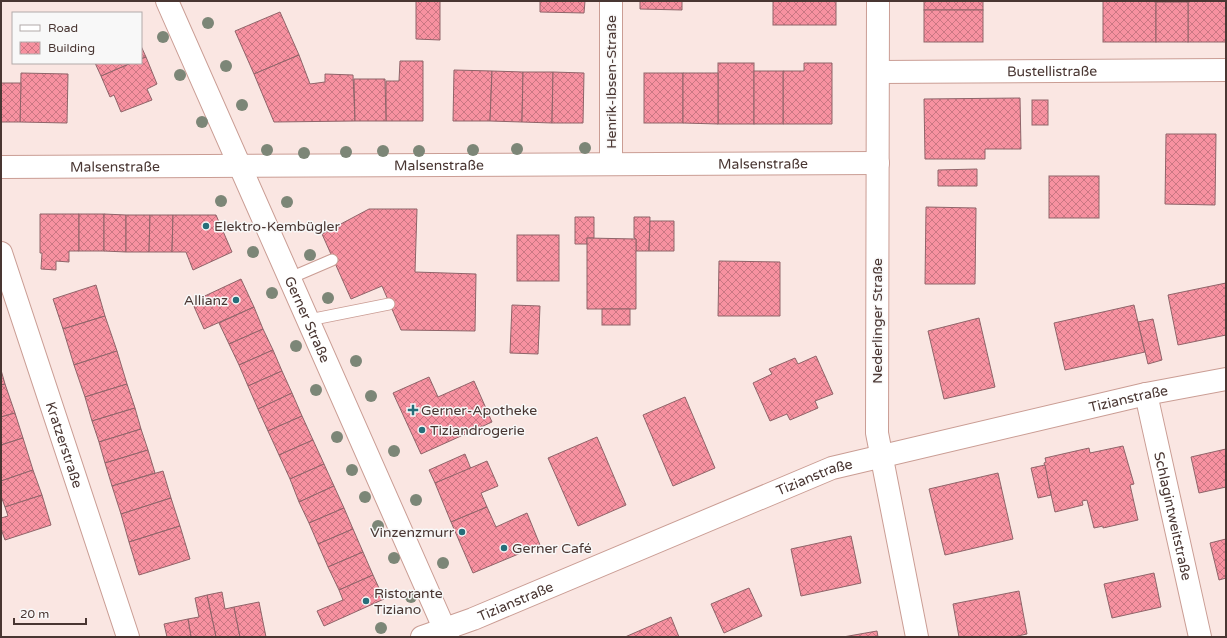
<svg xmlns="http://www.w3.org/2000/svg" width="1227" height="638" font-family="'Varela Round',sans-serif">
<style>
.building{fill:url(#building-cross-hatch);stroke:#8f6469}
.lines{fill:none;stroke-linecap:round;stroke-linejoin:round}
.lane-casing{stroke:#ca9d94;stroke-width:13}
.street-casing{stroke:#ca9d94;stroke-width:24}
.lane{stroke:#fff;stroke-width:11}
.street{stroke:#fff;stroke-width:22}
.tree{fill:#7c8677}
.poi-dot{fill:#266e7a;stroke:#f8f8f8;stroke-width:1.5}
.labels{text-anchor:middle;stroke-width:3;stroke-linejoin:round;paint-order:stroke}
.street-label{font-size:14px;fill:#493632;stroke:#f8f8f8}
.poi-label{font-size:14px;fill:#493632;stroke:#f8f8f8;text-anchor:start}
</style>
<defs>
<pattern id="building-cross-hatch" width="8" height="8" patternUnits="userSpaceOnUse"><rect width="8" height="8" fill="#f791a0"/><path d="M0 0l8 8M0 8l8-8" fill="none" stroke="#ca7783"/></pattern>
</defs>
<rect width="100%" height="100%" fill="#fae6e2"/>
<g class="building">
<polygon points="416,1 440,1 440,40 416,39"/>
<polygon points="540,1 585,1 584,13 540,12"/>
<polygon points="640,1 682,1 682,10 640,9"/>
<rect x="773" y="1" width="63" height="24"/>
<rect x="924" y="1" width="59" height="9"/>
<rect x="1103" y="1" width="53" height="41"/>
<rect x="1188" y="1" width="38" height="41"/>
<rect x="1156" y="2" width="32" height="40"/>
<rect x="924" y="10" width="59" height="32"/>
<polygon points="280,12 299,55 254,74 235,31"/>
<polygon points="141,46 146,57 141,59"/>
<polygon points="299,55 310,84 325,82 325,74 353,75 355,121 274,122 254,74"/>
<polygon points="146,57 157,84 147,89 152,100 121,112 114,95 110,97 101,76 131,63 141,63 141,59"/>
<polygon points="400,61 423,61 423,121 386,121 386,81 399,81"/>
<polygon points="95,63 131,63 101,76"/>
<rect x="718" y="63" width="36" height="61"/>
<polygon points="804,63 832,63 832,124 783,124 783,71 804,71"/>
<polygon points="454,70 492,71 490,121 453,121"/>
<polygon points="492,71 523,72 522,122 490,121"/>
<rect x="754" y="71" width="29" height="53"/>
<polygon points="523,72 553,72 552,123 522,122"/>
<polygon points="553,72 584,73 583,123 552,123"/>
<polygon points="21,73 68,74 67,123 20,122"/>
<rect x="644" y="73" width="39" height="50"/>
<polygon points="683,73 718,73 718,124 683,123"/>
<polygon points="354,79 385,79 386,121 355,121"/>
<polygon points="1,83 21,83 20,122 1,122"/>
<polygon points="1020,98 1021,149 985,149 985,159 925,159 924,99"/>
<rect x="1032" y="100" width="16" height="25"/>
<polygon points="1166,134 1216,134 1215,205 1165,204"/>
<polygon points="977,169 977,186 938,186 938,170"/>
<rect x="1049" y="176" width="50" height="42"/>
<polygon points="926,207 976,208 975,284 925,284"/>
<polygon points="369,209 417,209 415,272 476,274 475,331 401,330 382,286 351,299 322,234"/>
<polygon points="40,214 79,214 79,251 69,251 69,262 56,261 56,270 41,269 42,253 40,253"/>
<rect x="79" y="214" width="25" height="37"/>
<polygon points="104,214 126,215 126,252 104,251"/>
<polygon points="126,215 150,215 149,252 126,252"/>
<polygon points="150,215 173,215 172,252 149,252"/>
<polygon points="173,215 216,215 232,252 193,270 186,252 172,252"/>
<polygon points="575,217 594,217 594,238 587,238 587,244 575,244"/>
<polygon points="634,217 650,217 649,251 636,251 636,239 634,238"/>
<polygon points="650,221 674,221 674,251 649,251"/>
<rect x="517" y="235" width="42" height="46"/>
<polygon points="587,238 636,239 636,309 587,309"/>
<polygon points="719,261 780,262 780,316 718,316"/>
<polygon points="241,279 254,307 204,329 192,302"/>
<polygon points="1226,283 1226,335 1178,345 1168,295"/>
<polygon points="96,285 105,316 63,329 53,299"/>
<polygon points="512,305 540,306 538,354 510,353"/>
<polygon points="1134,305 1145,352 1065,370 1054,323"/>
<polygon points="254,307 263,329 229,344 219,323"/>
<rect x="602" y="309" width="28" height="16"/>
<polygon points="105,316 117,351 74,365 63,329"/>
<polygon points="979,318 995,387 944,399 928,331"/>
<polygon points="1153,319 1162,360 1148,364 1138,322"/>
<polygon points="263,329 273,350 239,365 229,344"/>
<polygon points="273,350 282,371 248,386 239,365"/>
<polygon points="117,351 127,384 85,397 74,365"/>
<polygon points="816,356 833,394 815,401 818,408 790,420 787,414 770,421 753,383 772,374 769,369 795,358 798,364"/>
<polygon points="1,370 5,384 1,385"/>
<polygon points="282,371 292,393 258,409 248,386"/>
<polygon points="429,377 438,397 474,381 492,422 421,454 393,393"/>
<polygon points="5,384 15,413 1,417 1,385"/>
<polygon points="127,384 135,408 92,421 85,397"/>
<polygon points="292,393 302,416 268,431 258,409"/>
<polygon points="685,397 715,468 673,486 643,415"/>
<polygon points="135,408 141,429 99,442 92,421"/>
<polygon points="15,413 23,438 1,445 1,417"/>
<polygon points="302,416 313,440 279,455 268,431"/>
<polygon points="141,429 148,450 105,463 99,442"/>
<polygon points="597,437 626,505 578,526 548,458"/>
<polygon points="23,438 33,470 1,481 1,445"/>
<polygon points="313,440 324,464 290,479 279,455"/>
<polygon points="1123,446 1134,484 1130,485 1138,520 1103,528 1103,526 1094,528 1087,500 1082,501 1083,505 1055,512 1044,463 1046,462 1045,458 1089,448 1090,453"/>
<polygon points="1226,449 1226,487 1199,493 1191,457"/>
<polygon points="148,450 155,473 112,486 105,463"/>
<polygon points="465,454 471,469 435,483 429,470"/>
<polygon points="487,461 498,486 481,493 487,507 451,522 435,483"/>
<polygon points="324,464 334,486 299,502 290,479"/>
<polygon points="1045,465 1051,495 1038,498 1031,468"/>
<polygon points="33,470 42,495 5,507 1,496 1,481"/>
<polygon points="163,471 171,498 121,514 112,486"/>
<polygon points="998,473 1013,539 945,555 929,489"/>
<polygon points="334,486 344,508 309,523 299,502"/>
<polygon points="42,495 51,525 5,540 1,529 1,518 8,516 5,507"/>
<polygon points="171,498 180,526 129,542 121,514"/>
<polygon points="487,507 496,527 527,513 540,545 473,573 451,522"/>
<polygon points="344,508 353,529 318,544 309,523"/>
<polygon points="180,526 190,559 139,575 129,542"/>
<polygon points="353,529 363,552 328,567 318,544"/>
<polygon points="851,536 861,583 801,596 791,549"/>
<polygon points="1226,539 1226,578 1219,580 1210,543"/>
<polygon points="363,552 373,575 339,590 328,567"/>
<polygon points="1154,573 1161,607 1112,618 1104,584"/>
<polygon points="373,575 384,599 324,626 317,611 343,600 339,590"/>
<polygon points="749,588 762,616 724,633 711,604"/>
<polygon points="1019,591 1027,634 1013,637 959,637 953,604"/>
<polygon points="222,592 225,609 234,607 240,637 216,637 207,595"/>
<polygon points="207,595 216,637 191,637 188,619 199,617 195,598"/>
<polygon points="259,602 266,637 240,637 234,607"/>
<polygon points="671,617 679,637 625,637"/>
<polygon points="188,619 191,637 167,637 164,624"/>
<polygon points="877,631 878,637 843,637"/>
</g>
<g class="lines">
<g class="lane-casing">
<g id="lane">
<polyline points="290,278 332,260"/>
<polyline points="309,320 389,304"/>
</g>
</g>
<g class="street-casing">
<g id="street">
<path id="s1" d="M167 1 448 637"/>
<polyline points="611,1 611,163"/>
<polyline points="878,1 877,433 917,637"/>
<path id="s2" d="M879 72 1226 70"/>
<path id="s3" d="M1 167 878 163"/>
<path id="s4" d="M1 253 128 637"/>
<path id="s5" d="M1146 394 1200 637"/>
<path id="s6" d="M422 637 473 619 832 468 1146 394 1226 379"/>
</g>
</g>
<use href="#lane" class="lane"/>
<use href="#street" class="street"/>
</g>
<g class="tree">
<circle cx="208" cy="23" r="6"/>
<circle cx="163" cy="37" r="6"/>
<circle cx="226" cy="66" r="6"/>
<circle cx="180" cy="75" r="6"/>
<circle cx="242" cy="105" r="6"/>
<circle cx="202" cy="122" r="6"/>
<circle cx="585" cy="148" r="6"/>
<circle cx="517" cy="149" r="6"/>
<circle cx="267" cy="150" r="6"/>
<circle cx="473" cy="150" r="6"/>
<circle cx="383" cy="151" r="6"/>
<circle cx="419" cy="151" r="6"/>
<circle cx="346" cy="152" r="6"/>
<circle cx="304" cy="153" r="6"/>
<circle cx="221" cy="201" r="6"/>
<circle cx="287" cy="202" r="6"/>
<circle cx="253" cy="252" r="6"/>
<circle cx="310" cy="255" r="6"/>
<circle cx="272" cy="293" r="6"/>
<circle cx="328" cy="298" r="6"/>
<circle cx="296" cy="346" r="6"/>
<circle cx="356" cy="361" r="6"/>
<circle cx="316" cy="390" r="6"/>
<circle cx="371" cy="396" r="6"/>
<circle cx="337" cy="437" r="6"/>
<circle cx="394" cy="451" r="6"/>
<circle cx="352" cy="470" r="6"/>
<circle cx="365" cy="497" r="6"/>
<circle cx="416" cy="500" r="6"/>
<circle cx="378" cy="526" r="6"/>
<circle cx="394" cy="558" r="6"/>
<circle cx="443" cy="563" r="6"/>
<circle cx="411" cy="597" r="6"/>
<circle cx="381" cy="628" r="6"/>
</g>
<g class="poi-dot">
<circle cx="206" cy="226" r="4"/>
<circle cx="236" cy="300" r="4"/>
<path d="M411 404h4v4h4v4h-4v4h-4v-4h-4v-4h4z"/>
<circle cx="422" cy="430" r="4"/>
<circle cx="462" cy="532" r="4"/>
<circle cx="504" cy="548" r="4"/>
<circle cx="366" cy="601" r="4"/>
</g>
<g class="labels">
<g class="street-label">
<text dy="5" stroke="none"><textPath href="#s2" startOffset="173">Bustellistraße</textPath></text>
<text transform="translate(611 82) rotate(-90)" y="5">Henrik-Ibsen-Straße</text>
<text dy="5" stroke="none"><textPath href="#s3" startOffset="762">Malsenstraße</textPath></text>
<text dy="5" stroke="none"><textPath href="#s3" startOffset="438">Malsenstraße</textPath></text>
<text dy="5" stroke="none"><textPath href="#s3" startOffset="114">Malsenstraße</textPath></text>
<text dy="5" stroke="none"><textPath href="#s1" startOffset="348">Gerner Straße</textPath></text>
<text transform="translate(877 321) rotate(-90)" y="5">Nederlinger Straße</text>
<text dy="5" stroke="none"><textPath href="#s6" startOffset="748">Tizianstraße</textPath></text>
<text dy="5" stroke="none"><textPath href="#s4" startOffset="202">Kratzerstraße</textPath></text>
<text dy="5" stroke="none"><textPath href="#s6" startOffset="424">Tizianstraße</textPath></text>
<text dy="5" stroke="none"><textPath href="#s5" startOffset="125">Schlagintweitstraße</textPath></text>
<text dy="5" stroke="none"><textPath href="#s6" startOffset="100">Tizianstraße</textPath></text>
</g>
<g class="poi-label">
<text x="214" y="231">Elektro-Kembügler</text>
<text x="228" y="305" text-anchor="end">Allianz</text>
<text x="421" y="415">Gerner-Apotheke</text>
<text x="430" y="435">Tiziandrogerie</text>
<text x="454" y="537" text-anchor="end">Vinzenzmurr</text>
<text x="512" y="553">Gerner Café</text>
<text x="374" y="598">Ristorante<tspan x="374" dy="16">Tiziano</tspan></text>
</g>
</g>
<rect width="1227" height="638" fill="none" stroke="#493632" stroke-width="4"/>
<rect x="12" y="12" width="130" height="52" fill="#f8f8f8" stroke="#b2aaa9"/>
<rect x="20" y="25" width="20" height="6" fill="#ffffff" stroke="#b2aaa9"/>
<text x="48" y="32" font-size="12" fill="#493632">Road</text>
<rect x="20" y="42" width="20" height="12" fill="url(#building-cross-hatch)" stroke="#b2aaa9"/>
<text x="48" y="52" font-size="12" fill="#493632">Building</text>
<path d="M14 618v6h72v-6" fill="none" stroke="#493632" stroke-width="2"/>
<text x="20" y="618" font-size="12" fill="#493632" stroke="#f8f8f8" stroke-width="3" paint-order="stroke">20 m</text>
</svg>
